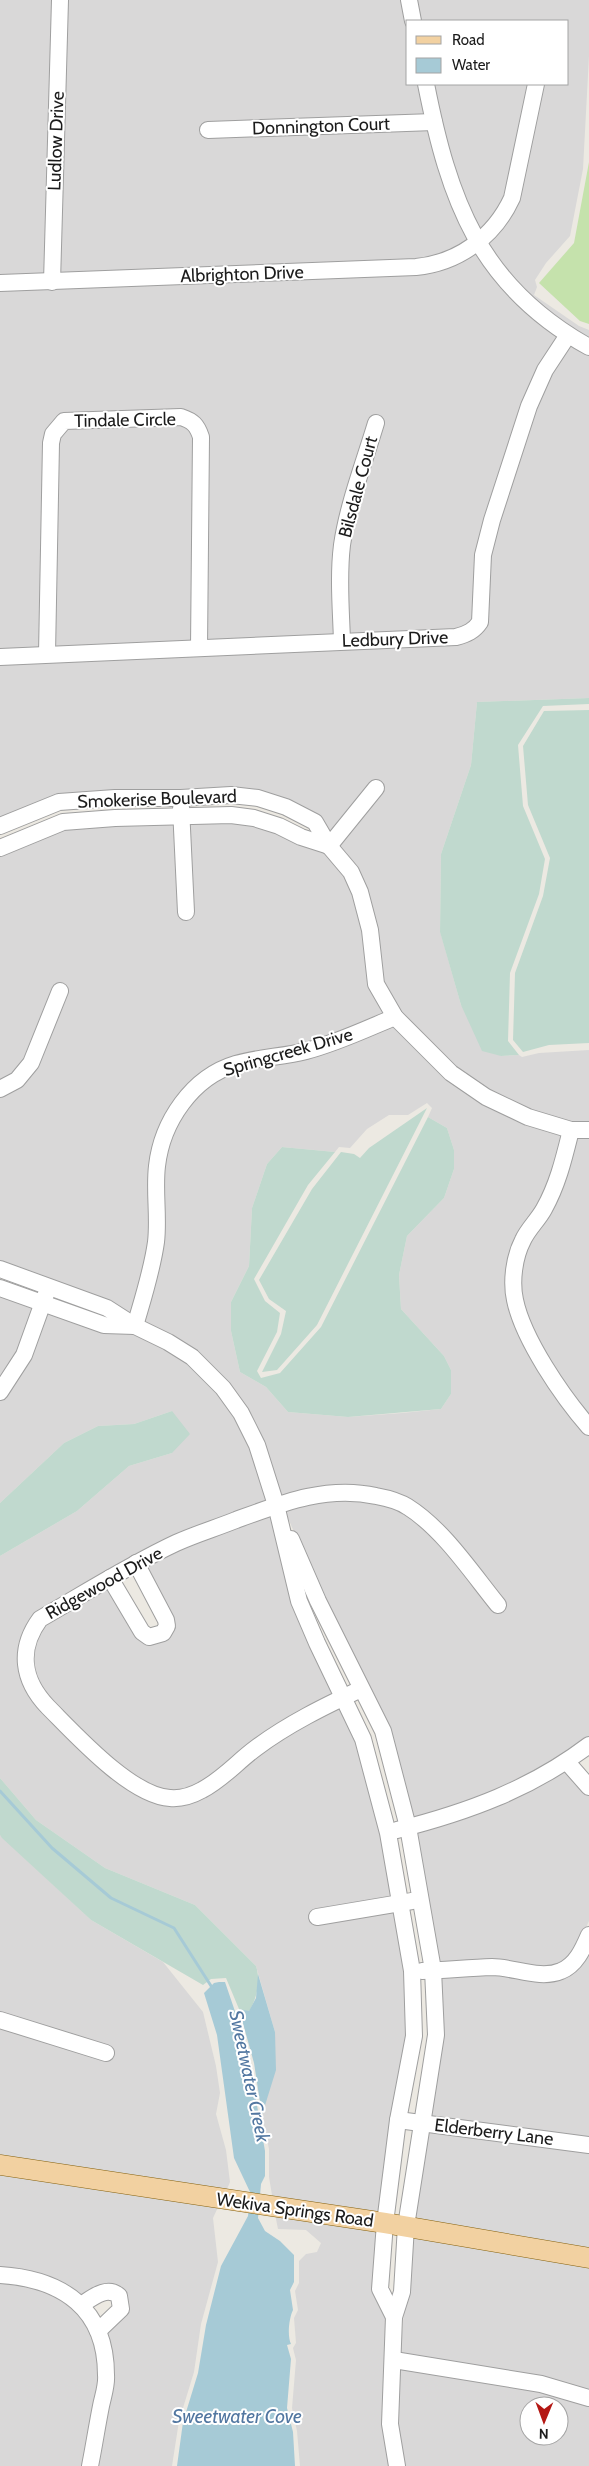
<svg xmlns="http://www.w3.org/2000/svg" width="589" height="2466" font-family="Cabin,sans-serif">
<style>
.residential{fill:#d9d8d8;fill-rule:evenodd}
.grass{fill:#c5e2ac}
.wetland{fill:#c0d9ce}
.water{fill:#a6cad6}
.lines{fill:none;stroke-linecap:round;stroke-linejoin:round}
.stream{stroke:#a6cad6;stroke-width:3}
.minor-casing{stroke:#9f9f9f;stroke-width:18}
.major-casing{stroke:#85610e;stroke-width:21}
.minor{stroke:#fff;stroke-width:16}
.major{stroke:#f2d1a1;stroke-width:20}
.labels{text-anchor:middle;stroke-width:4;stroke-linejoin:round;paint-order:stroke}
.street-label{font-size:18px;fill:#1b1b1b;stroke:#fff}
.water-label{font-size:19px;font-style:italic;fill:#5277a1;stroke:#fff}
</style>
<rect width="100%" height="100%" fill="#ece9e2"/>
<g class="residential">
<polygon points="0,0 54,0 47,276 0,277"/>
<polygon points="65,0 403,0 408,22 408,84 420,84 427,116 203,124 203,136 430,128 470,240 434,259 58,276"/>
<polygon points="414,0 589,0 589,56 583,169 570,236 546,263 535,280 537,287 534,295 579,326 589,330 589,340 571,330 526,294 485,243 501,227 541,84 568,84 568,21 419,21"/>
<polygon points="432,84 530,84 506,196 479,233 459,190"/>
<polygon points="477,251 560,337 540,368 472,624 455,631 347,635 348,546 373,416 343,511 336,635 204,642 203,425 56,420 41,648 0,651 0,289 416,273"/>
<polygon points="569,343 589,354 589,698 477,702 471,765 441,854 440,931 461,1005 501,1056 519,1055 522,1057 539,1053 589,1050 589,1124 571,1124 530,1111 489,1092 454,1068 399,1013 381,981 337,846 384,788 376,779 330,836 289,802 114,792 0,819 0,663 471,639 488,556 534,408 549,374"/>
<polygon points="181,423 193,431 193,642 52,648 57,444 66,427"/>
<polygon points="231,821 253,824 326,852 346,876 355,894 387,1014 305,1045 233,1058 170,1110 150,1240 132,1317 0,1262 0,1096 20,1086 66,988 57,983 26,1060 14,1075 0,1082 0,855 64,828 115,824 176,824 182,918 192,918 187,824"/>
<path d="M393 1024 447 1078 483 1103 526 1123 564 1135 556 1171 540 1204 517 1238 509 1265V1300L520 1333 562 1403 589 1435V1737L564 1757 518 1783 449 1811 412 1820 387 1728 323 1598 284 1509 311 1501 338 1497 361 1499 389 1505 405 1512 426 1528 498 1613 506 1605 433 1519 409 1500 391 1493 363 1487 339 1485 309 1489 279 1498 262 1443 249 1414 228 1384 195 1351 141 1323 156 1273 161 1241 162 1167 166 1149 173 1127 193 1098 213 1082 236 1070 307 1057 338 1047ZM427 1103 432 1108 428 1117 447 1128 454 1150V1169L444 1198 407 1236 399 1275 401 1309 444 1356 451 1370V1394L441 1409 402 1413 348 1417 288 1412 266 1387 240 1372 231 1331V1302L249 1266 252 1208 267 1164 282 1147 335 1152 339 1147 350 1148 367 1129 389 1115H408Z"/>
<polygon points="575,1136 589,1136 589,1417 571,1396 530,1327 520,1298 520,1266"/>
<polygon points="0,1294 35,1308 26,1337 0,1382"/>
<polygon points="46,1312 133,1332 189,1362 219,1392 252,1448 269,1501 37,1613 27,1687 168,1804 286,1735 340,1706 358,1741 383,1834 394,1898 311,1912 313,1924 396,1910 407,1972 409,2036 381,2216 273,2201 269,2177 269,2149 262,2115 275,2032 256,1966 195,1905 105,1868 36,1820 0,1778 0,1556 77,1511 129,1466 172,1453 172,1411 134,1424 98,1426 64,1443 0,1503 0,1401"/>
<polygon points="272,1513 335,1696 214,1776 183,1791 169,1792 133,1778 47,1698 31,1664 36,1634 43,1624 108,1586 138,1636 165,1639 144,1566 179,1549"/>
<polygon points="566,1769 589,1795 589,1921 576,1950 569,1959 549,1968 438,1964 415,1832"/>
<polygon points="0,1835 91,1920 163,1962 203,2012 216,2066 220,2093 216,2114 226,2150 230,2182 225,2194 0,2159 0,2027 109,2061 112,2049 0,2014"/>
<polygon points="589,1948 589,2138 428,2118 439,1976 494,1974 549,1981"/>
<polygon points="426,2130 589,2151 589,2251 412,2221"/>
<polygon points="0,2171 219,2205 213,2218 218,2262 201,2324 194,2372 179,2421 172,2466 96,2466 105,2333 126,2297 82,2297 0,2269"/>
<polygon points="275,2214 380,2228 388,2318 391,2466 300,2466 297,2431 292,2408 296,2360 293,2348 296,2343 294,2318 298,2310 295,2291 299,2283 299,2261 306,2254 317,2252 321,2243 306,2230 278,2229"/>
<polygon points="411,2233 589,2264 589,2392 400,2355"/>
<polygon points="0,2281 36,2287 76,2308 91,2325 101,2376 85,2466 0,2466"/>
<path d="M399 2368 540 2390 589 2405V2466H403L396 2423ZM529 2406H559V2436H529Z"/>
</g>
<polygon class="grass" points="589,162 589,324 580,321 539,283 574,243"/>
<g class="wetland">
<polygon points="589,698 589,704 543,706 518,745 523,806 545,859 539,894 510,973 508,1041 519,1055 501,1056 482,1051 461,1005 440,932 441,854 471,765 477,702"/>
<polygon points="589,710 589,1043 549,1045 523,1052 513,1040 515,973 543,896 550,858 528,805 523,746 544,711"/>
<polygon points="427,1108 317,1325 277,1370 262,1372 281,1334 286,1311 269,1299 259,1280 312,1189 341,1152 354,1154 360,1158 369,1148"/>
<polygon points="428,1117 447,1128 454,1150 454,1169 444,1198 407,1236 399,1275 401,1309 444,1356 451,1370 451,1394 441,1409 348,1417 288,1412 266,1387 240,1372 231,1331 231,1302 249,1266 252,1208 267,1164 282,1147 335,1152 308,1185 254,1279 265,1301 280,1313 277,1332 257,1371 261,1378 280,1373 321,1327"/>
<polygon points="172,1411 190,1434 172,1453 129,1466 77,1511 0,1556 0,1503 64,1443 98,1426 134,1424"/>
<path d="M0 1778 36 1820 105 1868 195 1905 256 1966C261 1982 257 1997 249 2012L239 2009 226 1978 211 1979 203 1985 91 1920 2 1838 0 1835Z"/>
</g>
<g class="water">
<polygon points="258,1974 275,2032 276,2070 262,2115 254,2063 239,2009 249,2011 256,1998"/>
<path d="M219 1982H225L241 2029 250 2065 265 2151V2176L261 2184 258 2218 265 2231 280 2241 294 2255V2282L290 2290 293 2310C289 2318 287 2336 291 2344L287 2345 291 2359 287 2408 293 2432 295 2466H177L183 2422 198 2373 206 2325 221 2266 248 2216 250 2192 234 2158 217 2035 204 1993 214 1983Z"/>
</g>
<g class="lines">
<polyline class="stream" points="0,1791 52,1848 111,1898 174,1928 213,1989"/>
<g class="minor-casing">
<g id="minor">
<polyline points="409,0 413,21"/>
<path d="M426 84C449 200 479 286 589 347"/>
<polyline points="208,130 434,122"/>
<polyline points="52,282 60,0"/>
<path d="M0 283 416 267C458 263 494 237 512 198L536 84"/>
<path d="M342 641C341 609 338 577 342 545 348 504 364 463 376 423"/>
<path d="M47 654 51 443 53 434 64 421 181 417C193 421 197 425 201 437L199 648"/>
<path d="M0 657 456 637C467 634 474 631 480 622L483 555 492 520 529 406 545 370 568 335"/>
<polyline points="181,808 186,912"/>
<polyline points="0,826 59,802 115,798 181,798 231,795 258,798 286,807 315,822 329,846 351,872 360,892 370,930 376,984 395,1017 451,1073 486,1097 528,1117 571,1130 589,1130"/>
<polyline points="329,846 376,788"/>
<polyline points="0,848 63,822 115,818 231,815 254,818 279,826 301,837 329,846"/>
<polyline points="0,1089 17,1080 31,1063 60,991"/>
<path d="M571 1130C564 1158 558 1184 544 1209 538 1220 528 1229 523 1240 514 1257 511 1282 515 1300 523 1339 562 1396 589 1427"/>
<polyline points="0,1269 107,1308 135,1326 168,1342 192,1357 223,1388 241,1413 257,1445 276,1505 299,1601 317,1643 363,1739 388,1833 412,1971 414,2036 398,2120 385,2223 380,2289 394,2317"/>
<polyline points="0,1288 104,1325 135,1326"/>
<path d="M135 1326C143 1298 152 1271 156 1242 159 1217 154 1191 157 1166 162 1122 192 1077 236 1064 259 1057 283 1057 306 1051 337 1043 366 1029 395 1017"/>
<polyline points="0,1392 24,1355 46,1294"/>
<polyline points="291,1539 318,1601 383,1731 408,1827 433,1970 436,2035 406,2226 402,2292 394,2317 390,2424 397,2466"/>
<polyline points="110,1578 142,1632 149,1637 163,1633 167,1626 166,1620 136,1563"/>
<path d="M361 1689C325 1706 288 1724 256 1748 237 1762 223 1779 202 1790 193 1795 181 1799 170 1798 131 1796 75 1734 48 1707 22 1680 18 1649 40 1619 85 1593 129 1565 176 1543 196 1534 216 1528 236 1520 282 1503 327 1485 376 1496 387 1498 399 1501 408 1507 443 1529 472 1573 498 1605"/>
<polyline points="567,1762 589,1787"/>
<path d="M397 1830C468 1812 531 1789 589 1745"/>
<polyline points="317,1917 412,1901"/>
<path d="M422 1971C445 1970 469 1968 492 1967 514 1967 540 1980 561 1971 576 1965 583 1949 589 1935"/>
<polyline points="0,2020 106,2053"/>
<polyline points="398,2120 589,2145"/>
<path d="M0 2275C63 2279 106 2309 106 2375 107 2385 103 2396 101 2406 97 2426 94 2446 90 2466"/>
<path d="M81 2305C92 2298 107 2285 119 2296L121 2309 98 2331"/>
<polyline points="394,2360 541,2384 589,2398"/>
</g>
</g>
<g class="major-casing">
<polyline id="major" points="0,2165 385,2223 589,2258"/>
</g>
<use href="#minor" class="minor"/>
<use href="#major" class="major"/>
</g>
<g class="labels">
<g class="street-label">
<text transform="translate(321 126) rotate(-2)" y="6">Donnington Court</text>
<text transform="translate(56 141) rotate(-88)" y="6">Ludlow Drive</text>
<text transform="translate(242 274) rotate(-2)" y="6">Albrighton Drive</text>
<text transform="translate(125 420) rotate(-1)" y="6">Tindale Circle</text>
<text transform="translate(358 487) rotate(-75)" y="6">Bilsdale Court</text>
<text transform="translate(395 639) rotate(-2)" y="6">Ledbury Drive</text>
<text transform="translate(157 799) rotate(-2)" y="6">Smokerise Boulevard</text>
<text transform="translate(288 1052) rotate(-16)" y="6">Springcreek Drive</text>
<text transform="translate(104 1583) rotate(-29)" y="6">Ridgewood Drive</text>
<text transform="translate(494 2132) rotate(7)" y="6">Elderberry Lane</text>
<text transform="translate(295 2210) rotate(8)" y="6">Wekiva Springs Road</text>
</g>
<g class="water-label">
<text transform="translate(250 2076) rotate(78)" y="7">Sweetwater Creek</text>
<text x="237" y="2423">Sweetwater Cove</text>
</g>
</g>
<rect x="406" y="20" width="162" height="65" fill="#ffffff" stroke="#a4a4a4"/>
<rect x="416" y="36" width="25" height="8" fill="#f2d1a1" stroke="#a4a4a4"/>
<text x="452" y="45" font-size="15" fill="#1b1b1b">Road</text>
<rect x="416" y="58" width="25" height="15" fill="#a6cad6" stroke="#a4a4a4"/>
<text x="452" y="70" font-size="15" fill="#1b1b1b">Water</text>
<g transform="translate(544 2421) rotate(181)"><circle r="24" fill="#ffffff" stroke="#a4a4a4"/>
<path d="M0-4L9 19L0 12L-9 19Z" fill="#b41713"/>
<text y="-8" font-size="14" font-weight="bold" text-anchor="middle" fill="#1b1b1b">N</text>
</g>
</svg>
